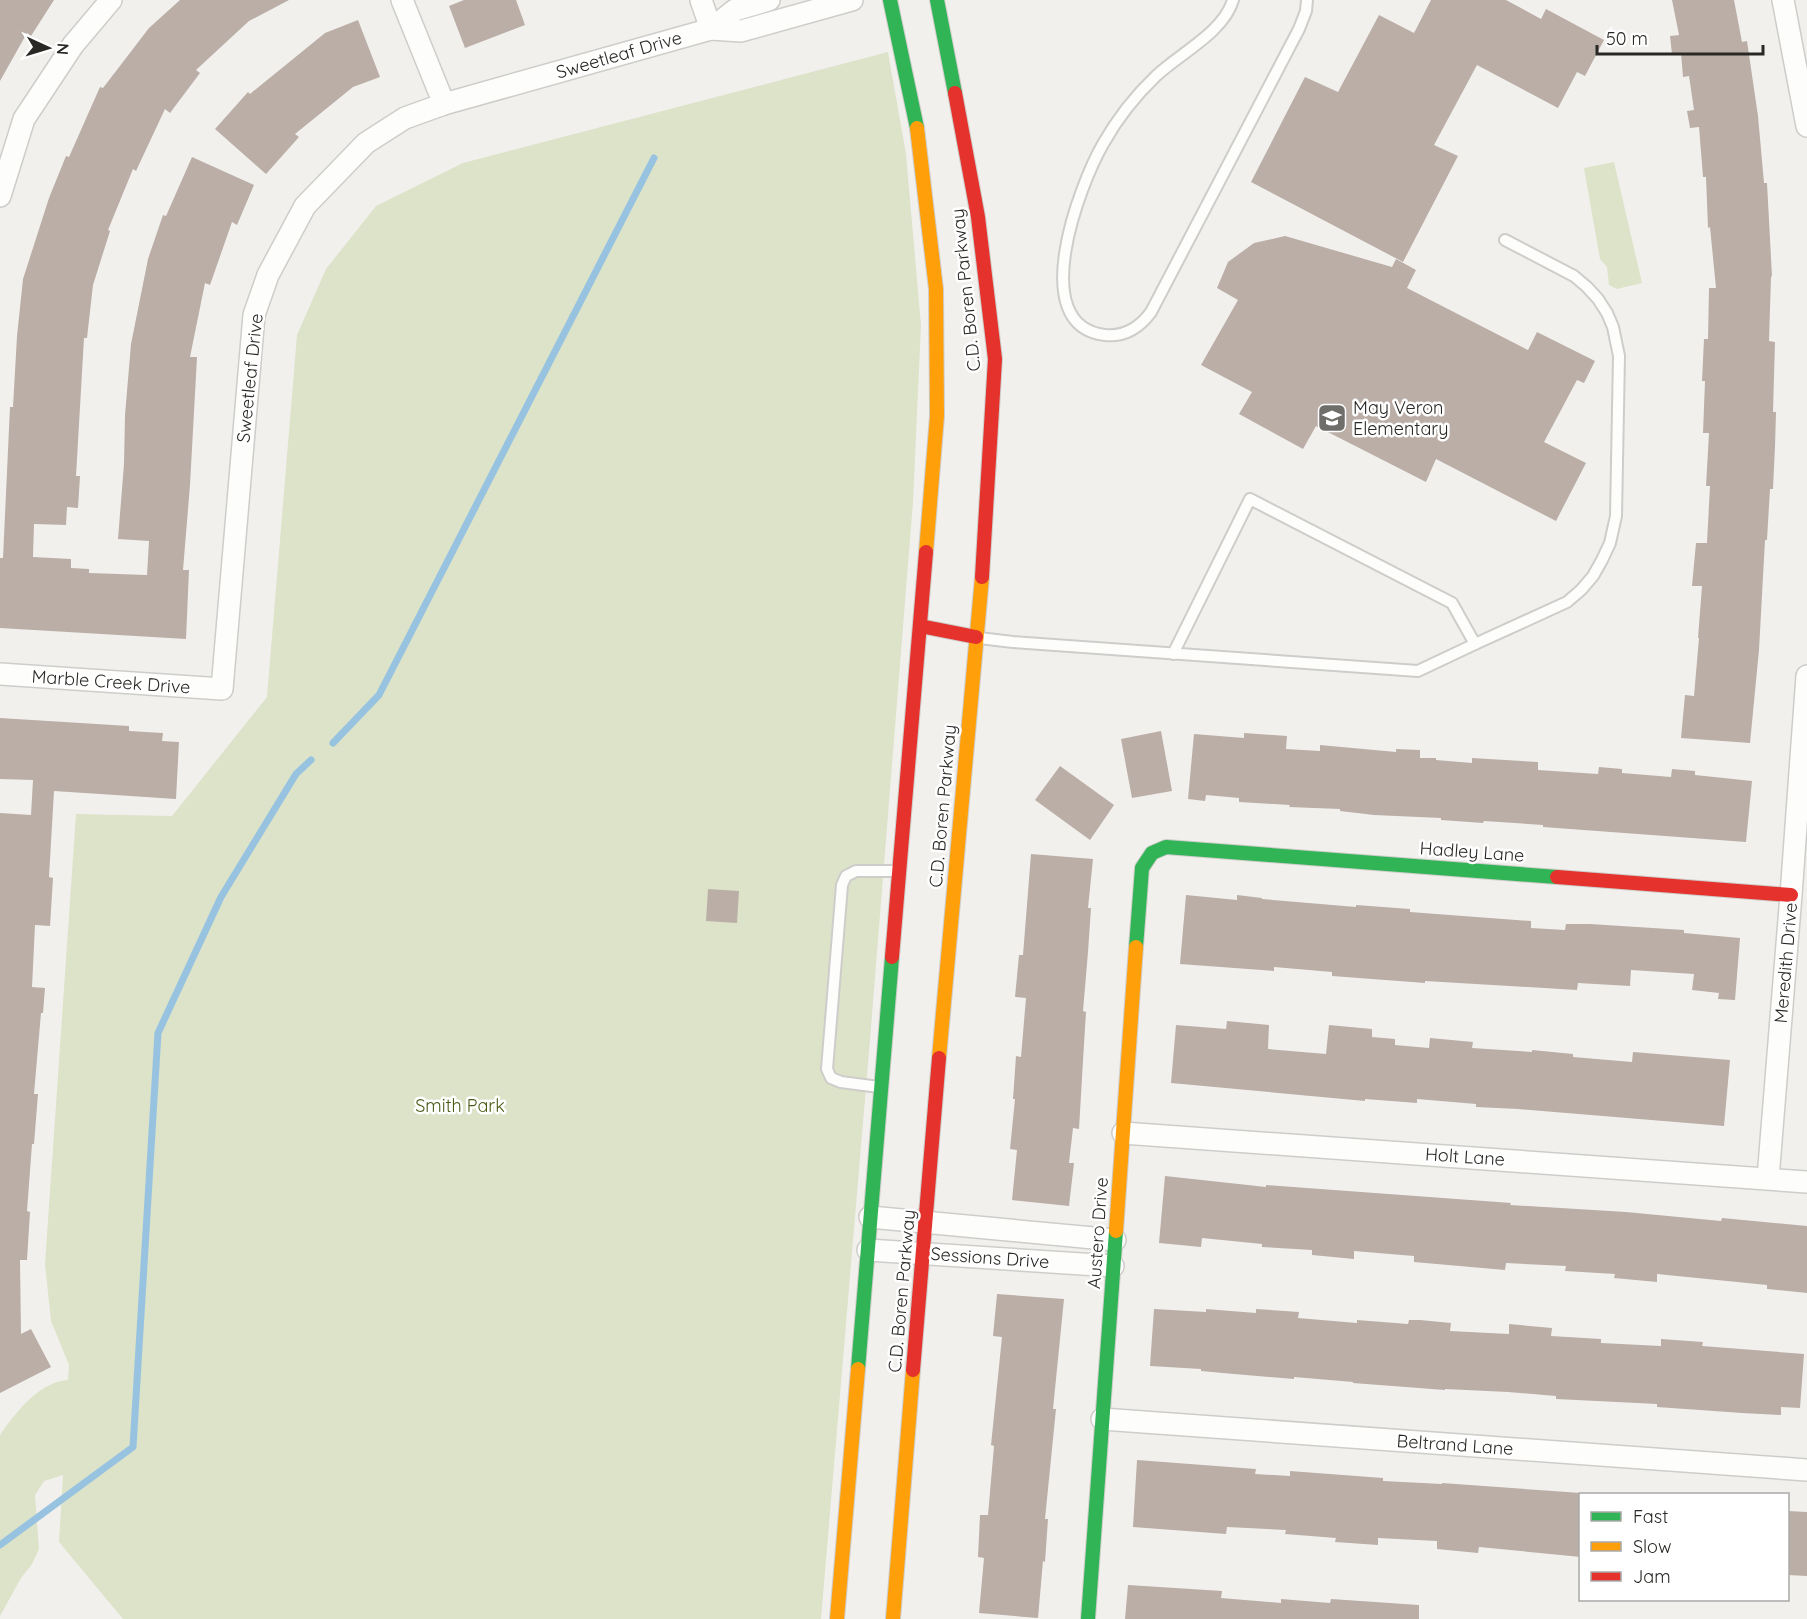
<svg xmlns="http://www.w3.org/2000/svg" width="1807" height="1619" font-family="Quicksand,sans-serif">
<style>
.green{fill:#dce3c9}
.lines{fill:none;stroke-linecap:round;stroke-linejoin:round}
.stream{stroke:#97c3e0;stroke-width:7}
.building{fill:#baaea7}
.lane-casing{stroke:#cecdca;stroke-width:14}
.street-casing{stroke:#cecdca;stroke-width:24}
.fast-casing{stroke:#cecdca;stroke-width:16}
.slow-casing{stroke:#cecdca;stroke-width:16}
.jam-casing{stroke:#cecdca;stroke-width:16}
.lane{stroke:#fdfdfc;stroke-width:10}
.street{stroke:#fdfdfc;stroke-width:21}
.fast{stroke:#30b455;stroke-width:14}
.slow{stroke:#ff9f0a;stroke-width:14}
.jam{stroke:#e5322d;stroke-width:14}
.labels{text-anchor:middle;stroke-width:5;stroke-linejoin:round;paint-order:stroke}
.street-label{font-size:18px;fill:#292825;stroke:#fff}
.poi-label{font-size:18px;fill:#292825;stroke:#fff;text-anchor:start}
.park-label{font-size:18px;fill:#495b15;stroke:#fff}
</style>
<rect width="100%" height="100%" fill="#f2f0ed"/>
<g class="green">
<path d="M888 52 906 154 921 325 913 502 870 1040 821 1619H123L59 1542 63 1475 44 1481 35 1495 39 1549 32 1564 21 1578 0 1616V1435C16 1412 39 1382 68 1380L69 1365 51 1321 45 1264 76 814 172 816 267 697 297 335 326 269 376 206 463 163Z"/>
<polygon points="1614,162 1642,283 1617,289 1609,285 1607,267 1600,259 1584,168"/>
</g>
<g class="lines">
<g class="stream">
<polyline points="333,743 379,695 654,158"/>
<polyline points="0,1545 133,1447 158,1033 221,897 296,774 311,760"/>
</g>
</g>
<g class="building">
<polygon points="0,0 54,0 31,36 27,33 0,81"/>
<polygon points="180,0 289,0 249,21 196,70 200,73 170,113 165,109 136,171 133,169 108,230 110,231 93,285 87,338 84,338 76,476 80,476 78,508 67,507 66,525 34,524 33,557 71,559 71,568 89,569 89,573 147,575 149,541 118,539 124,464 125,415 131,344 148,259 163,215 166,216 192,157 254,185 237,225 232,222 210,285 205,283 190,357 197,357 190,485 183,570 189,570 186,639 0,628 0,558 3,558 10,407 13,407 17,336 23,279 49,198 66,156 69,157 100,87 103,88 149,28"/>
<polygon points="464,0 516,0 525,25 465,48 449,6"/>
<polygon points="1431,0 1506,0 1541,19 1546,9 1604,40 1585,76 1577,72 1558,108 1477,65 1434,145 1458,156 1403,262 1251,182 1305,77 1338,92 1379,15 1414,33"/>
<polygon points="1672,0 1734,0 1742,42 1747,41 1758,116 1764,183 1767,183 1772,276 1771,277 1769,341 1775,342 1773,412 1776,412 1775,446 1773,489 1770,489 1767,540 1765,540 1759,650 1750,743 1681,738 1685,695 1694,696 1699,638 1698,638 1702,586 1692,586 1696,543 1707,543 1710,486 1706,486 1709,433 1703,433 1705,381 1702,381 1704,339 1708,339 1709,288 1716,288 1710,227 1708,228 1706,177 1703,177 1699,127 1690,128 1687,111 1694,110 1689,76 1683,77 1681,53 1672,54 1670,36 1679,35"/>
<polygon points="358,20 380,77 353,87 295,134 299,137 266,174 215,129 248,92 250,94 325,33"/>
<polygon points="1285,236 1392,267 1396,259 1416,270 1407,288 1528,350 1537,332 1595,361 1584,383 1577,380 1544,442 1586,463 1556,521 1436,459 1426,482 1316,426 1303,449 1239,414 1252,392 1201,365 1238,300 1217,288 1228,262 1254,243"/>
<polygon points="0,718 129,726 129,731 163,733 162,741 179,742 176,799 54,791 49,877 53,878 50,926 35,925 32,987 45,988 43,1013 41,1013 34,1094 38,1094 34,1144 32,1144 27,1211 30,1212 27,1260 20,1260 21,1334 31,1329 51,1367 0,1393 0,813 31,815 33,780 0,779"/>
<polygon points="1161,731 1172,791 1132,798 1121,739"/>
<polygon points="1244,733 1287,736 1286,749 1320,751 1320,745 1396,752 1396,749 1420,750 1420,758 1436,758 1436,760 1472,763 1472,758 1538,762 1538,770 1598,774 1599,767 1622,769 1622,773 1671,777 1672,769 1695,771 1695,775 1752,781 1746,842 1543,827 1543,825 1484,821 1483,823 1441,820 1441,818 1374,815 1340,811 1340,809 1289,807 1290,805 1239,802 1239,798 1206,795 1205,801 1188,799 1194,734 1244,738"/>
<polygon points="1060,766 1114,805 1090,840 1035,800"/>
<polygon points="1031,854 1093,859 1088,908 1091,908 1088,952 1083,1011 1086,1012 1083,1061 1079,1129 1073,1128 1069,1163 1074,1163 1069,1206 1012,1200 1017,1150 1010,1149 1015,1099 1013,1099 1016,1056 1021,1057 1026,998 1015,997 1019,955 1023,955"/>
<polygon points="708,889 739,891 737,923 706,921"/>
<polygon points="1186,895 1237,900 1237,895 1262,898 1262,899 1356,907 1356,905 1410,909 1410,912 1531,921 1531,928 1565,930 1566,924 1590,924 1684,930 1684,933 1740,938 1735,1000 1718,999 1719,993 1692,990 1694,974 1631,970 1630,986 1578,983 1577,990 1425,981 1425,983 1332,976 1332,972 1274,967 1274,971 1180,964"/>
<polygon points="1227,1021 1269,1025 1268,1049 1326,1054 1329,1025 1372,1029 1372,1037 1395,1039 1395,1045 1429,1048 1430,1038 1473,1042 1472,1048 1532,1052 1532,1050 1573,1054 1573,1057 1632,1062 1633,1052 1730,1060 1724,1126 1518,1109 1476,1107 1476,1104 1417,1099 1417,1103 1365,1099 1365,1101 1171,1083 1176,1025 1226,1029"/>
<polygon points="1165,1176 1266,1187 1266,1185 1307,1188 1511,1203 1510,1205 1626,1212 1721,1221 1722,1218 1807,1226 1807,1293 1767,1289 1767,1285 1657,1274 1657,1282 1614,1278 1615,1274 1565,1271 1566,1266 1506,1263 1505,1270 1414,1262 1414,1256 1354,1251 1354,1259 1312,1255 1312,1250 1262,1247 1262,1244 1202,1238 1201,1247 1159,1243"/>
<polygon points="997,1294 1064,1299 1053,1409 1056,1409 1045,1519 1048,1519 1045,1562 1043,1561 1038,1618 979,1613 984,1558 978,1557 980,1515 988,1515 994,1446 991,1445 1002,1337 993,1336"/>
<polygon points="1154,1309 1206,1312 1206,1309 1256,1313 1256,1309 1299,1312 1298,1318 1357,1323 1357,1320 1408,1324 1409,1320 1420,1320 1451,1323 1450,1331 1509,1334 1509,1324 1552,1328 1551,1336 1601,1339 1601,1343 1661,1346 1661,1339 1703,1342 1702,1346 1804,1354 1800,1408 1781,1407 1781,1415 1742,1413 1657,1407 1657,1404 1556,1399 1556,1396 1508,1392 1445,1389 1445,1390 1353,1383 1353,1382 1294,1377 1294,1379 1234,1374 1201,1371 1201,1369 1150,1366"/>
<polygon points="1137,1460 1256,1469 1255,1474 1290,1476 1290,1471 1383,1478 1383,1481 1442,1484 1442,1483 1581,1493 1581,1557 1479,1547 1478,1553 1437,1549 1437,1541 1378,1538 1378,1545 1335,1542 1336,1538 1285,1534 1286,1530 1227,1527 1226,1534 1133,1527"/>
<polygon points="1788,1511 1807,1512 1807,1576 1788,1575"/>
<polygon points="1128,1585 1222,1591 1221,1598 1281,1603 1281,1599 1330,1603 1331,1599 1419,1605 1419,1619 1125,1619"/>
</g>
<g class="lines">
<g class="lane-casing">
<g id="lane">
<path d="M1233 0C1224 32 1179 54 1156 76 1135 96 1117 119 1103 144 1080 184 1025 326 1105 335 1125 337 1140 327 1151 312L1299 29 1306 11 1307 0"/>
<polyline points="979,638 1013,642 1418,671 1475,644 1452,603 1250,499 1173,654"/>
<polyline points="1475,644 1567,602 1581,590 1593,576 1602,560 1610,543 1616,516 1619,356 1613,327 1607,313 1598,299 1587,287 1574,276 1505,240"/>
<polyline points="879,1087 841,1082 831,1078 827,1069 842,885 846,876 856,871 896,871"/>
</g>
</g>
<g class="street-casing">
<g id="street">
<polyline points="402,0 444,104"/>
<polyline points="701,0 711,29"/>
<polyline points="1783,0 1807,126"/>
<polyline points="711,29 735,10 769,0"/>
<polyline points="0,196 24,119 73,45 111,0"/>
<polyline points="0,674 222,689 254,315 268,275 305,206 366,143 405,118 444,104 711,29 741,31 852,0"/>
<polyline points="1123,1133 1807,1182"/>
<polyline points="1768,1178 1791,895 1807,676"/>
<polyline points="870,1217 1115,1240"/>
<polyline points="868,1250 1113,1266"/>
<polyline points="1102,1419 1807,1470"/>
</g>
</g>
<g class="fast-casing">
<g id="fast">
<polyline points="890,0 917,128"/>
<polyline points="937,0 955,93"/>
<polyline points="1136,947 1142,868 1152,853 1166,847 1557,877"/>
<polyline points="858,1369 892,957"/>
<polyline points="1088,1619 1116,1231"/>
</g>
</g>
<g class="slow-casing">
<g id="slow">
<polyline points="917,128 936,289 937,416 926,552"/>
<polyline points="939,1058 982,577"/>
<polyline points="1116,1231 1136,947"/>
<polyline points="837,1619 858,1369"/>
<polyline points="893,1619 913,1370"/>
</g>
</g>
<g class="jam-casing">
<g id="jam">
<polyline points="955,93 978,217 995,359 982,577"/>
<polyline points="920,626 976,637"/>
<polyline points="1557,877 1791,895"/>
<polyline points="892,957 926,552"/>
<polyline points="913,1370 939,1058"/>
</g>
</g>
<use href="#lane" class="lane"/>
<use href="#street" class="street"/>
<use href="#fast" class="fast"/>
<use href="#slow" class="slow"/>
<use href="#jam" class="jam"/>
</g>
<defs>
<g id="school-square" transform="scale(1.5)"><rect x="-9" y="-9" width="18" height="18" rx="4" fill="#6f6e6b" stroke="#fff"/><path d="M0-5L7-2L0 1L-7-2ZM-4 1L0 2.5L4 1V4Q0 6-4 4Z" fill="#fff"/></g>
</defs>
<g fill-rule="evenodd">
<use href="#school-square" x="1332" y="418"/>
</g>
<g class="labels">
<g class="street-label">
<text transform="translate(619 55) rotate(-16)" y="6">Sweetleaf Drive</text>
<text transform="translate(966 290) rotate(-96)" y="6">C.D. Boren Parkway</text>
<text transform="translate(250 378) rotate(-84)" y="6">Sweetleaf Drive</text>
<text transform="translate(111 682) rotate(4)" y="6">Marble Creek Drive</text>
<text transform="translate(943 806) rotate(-85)" y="6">C.D. Boren Parkway</text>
<text transform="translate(1472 852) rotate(4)" y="6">Hadley Lane</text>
<text transform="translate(1786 963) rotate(-85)" y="6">Meredith Drive</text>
<text transform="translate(1465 1157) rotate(4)" y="6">Holt Lane</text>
<text transform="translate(1098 1233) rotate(-86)" y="6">Austero Drive</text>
<text transform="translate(990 1258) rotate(4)" y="6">Sessions Drive</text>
<text transform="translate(902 1291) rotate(-85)" y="6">C.D. Boren Parkway</text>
<text transform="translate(1455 1445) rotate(4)" y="6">Beltrand Lane</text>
</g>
<g class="poi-label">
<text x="1353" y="414">May Veron<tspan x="1353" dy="21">Elementary</tspan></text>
</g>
<g class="park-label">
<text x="460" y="1112">Smith Park</text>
</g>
</g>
<rect x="1579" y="1493" width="210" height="108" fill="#ffffff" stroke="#a9a9a8" stroke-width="1.5"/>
<rect x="1591" y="1512" width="30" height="9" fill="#30b455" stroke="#a9a9a8" stroke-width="1.5"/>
<text x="1633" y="1523" font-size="18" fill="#292825">Fast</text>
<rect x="1591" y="1542" width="30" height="9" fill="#ff9f0a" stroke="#a9a9a8" stroke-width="1.5"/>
<text x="1633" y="1553" font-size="18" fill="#292825">Slow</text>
<rect x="1591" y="1572" width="30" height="9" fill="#e5322d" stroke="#a9a9a8" stroke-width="1.5"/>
<text x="1633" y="1583" font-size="18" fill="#292825">Jam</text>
<g transform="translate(48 48) rotate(94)" stroke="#ffffff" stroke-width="4.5" paint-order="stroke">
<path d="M0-4.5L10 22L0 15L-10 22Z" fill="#292825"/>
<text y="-9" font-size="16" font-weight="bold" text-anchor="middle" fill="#292825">N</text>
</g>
<path d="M1597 45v9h166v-9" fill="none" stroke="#292825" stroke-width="3"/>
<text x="1606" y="45" font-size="18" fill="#292825" stroke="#ffffff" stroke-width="4.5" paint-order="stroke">50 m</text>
</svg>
